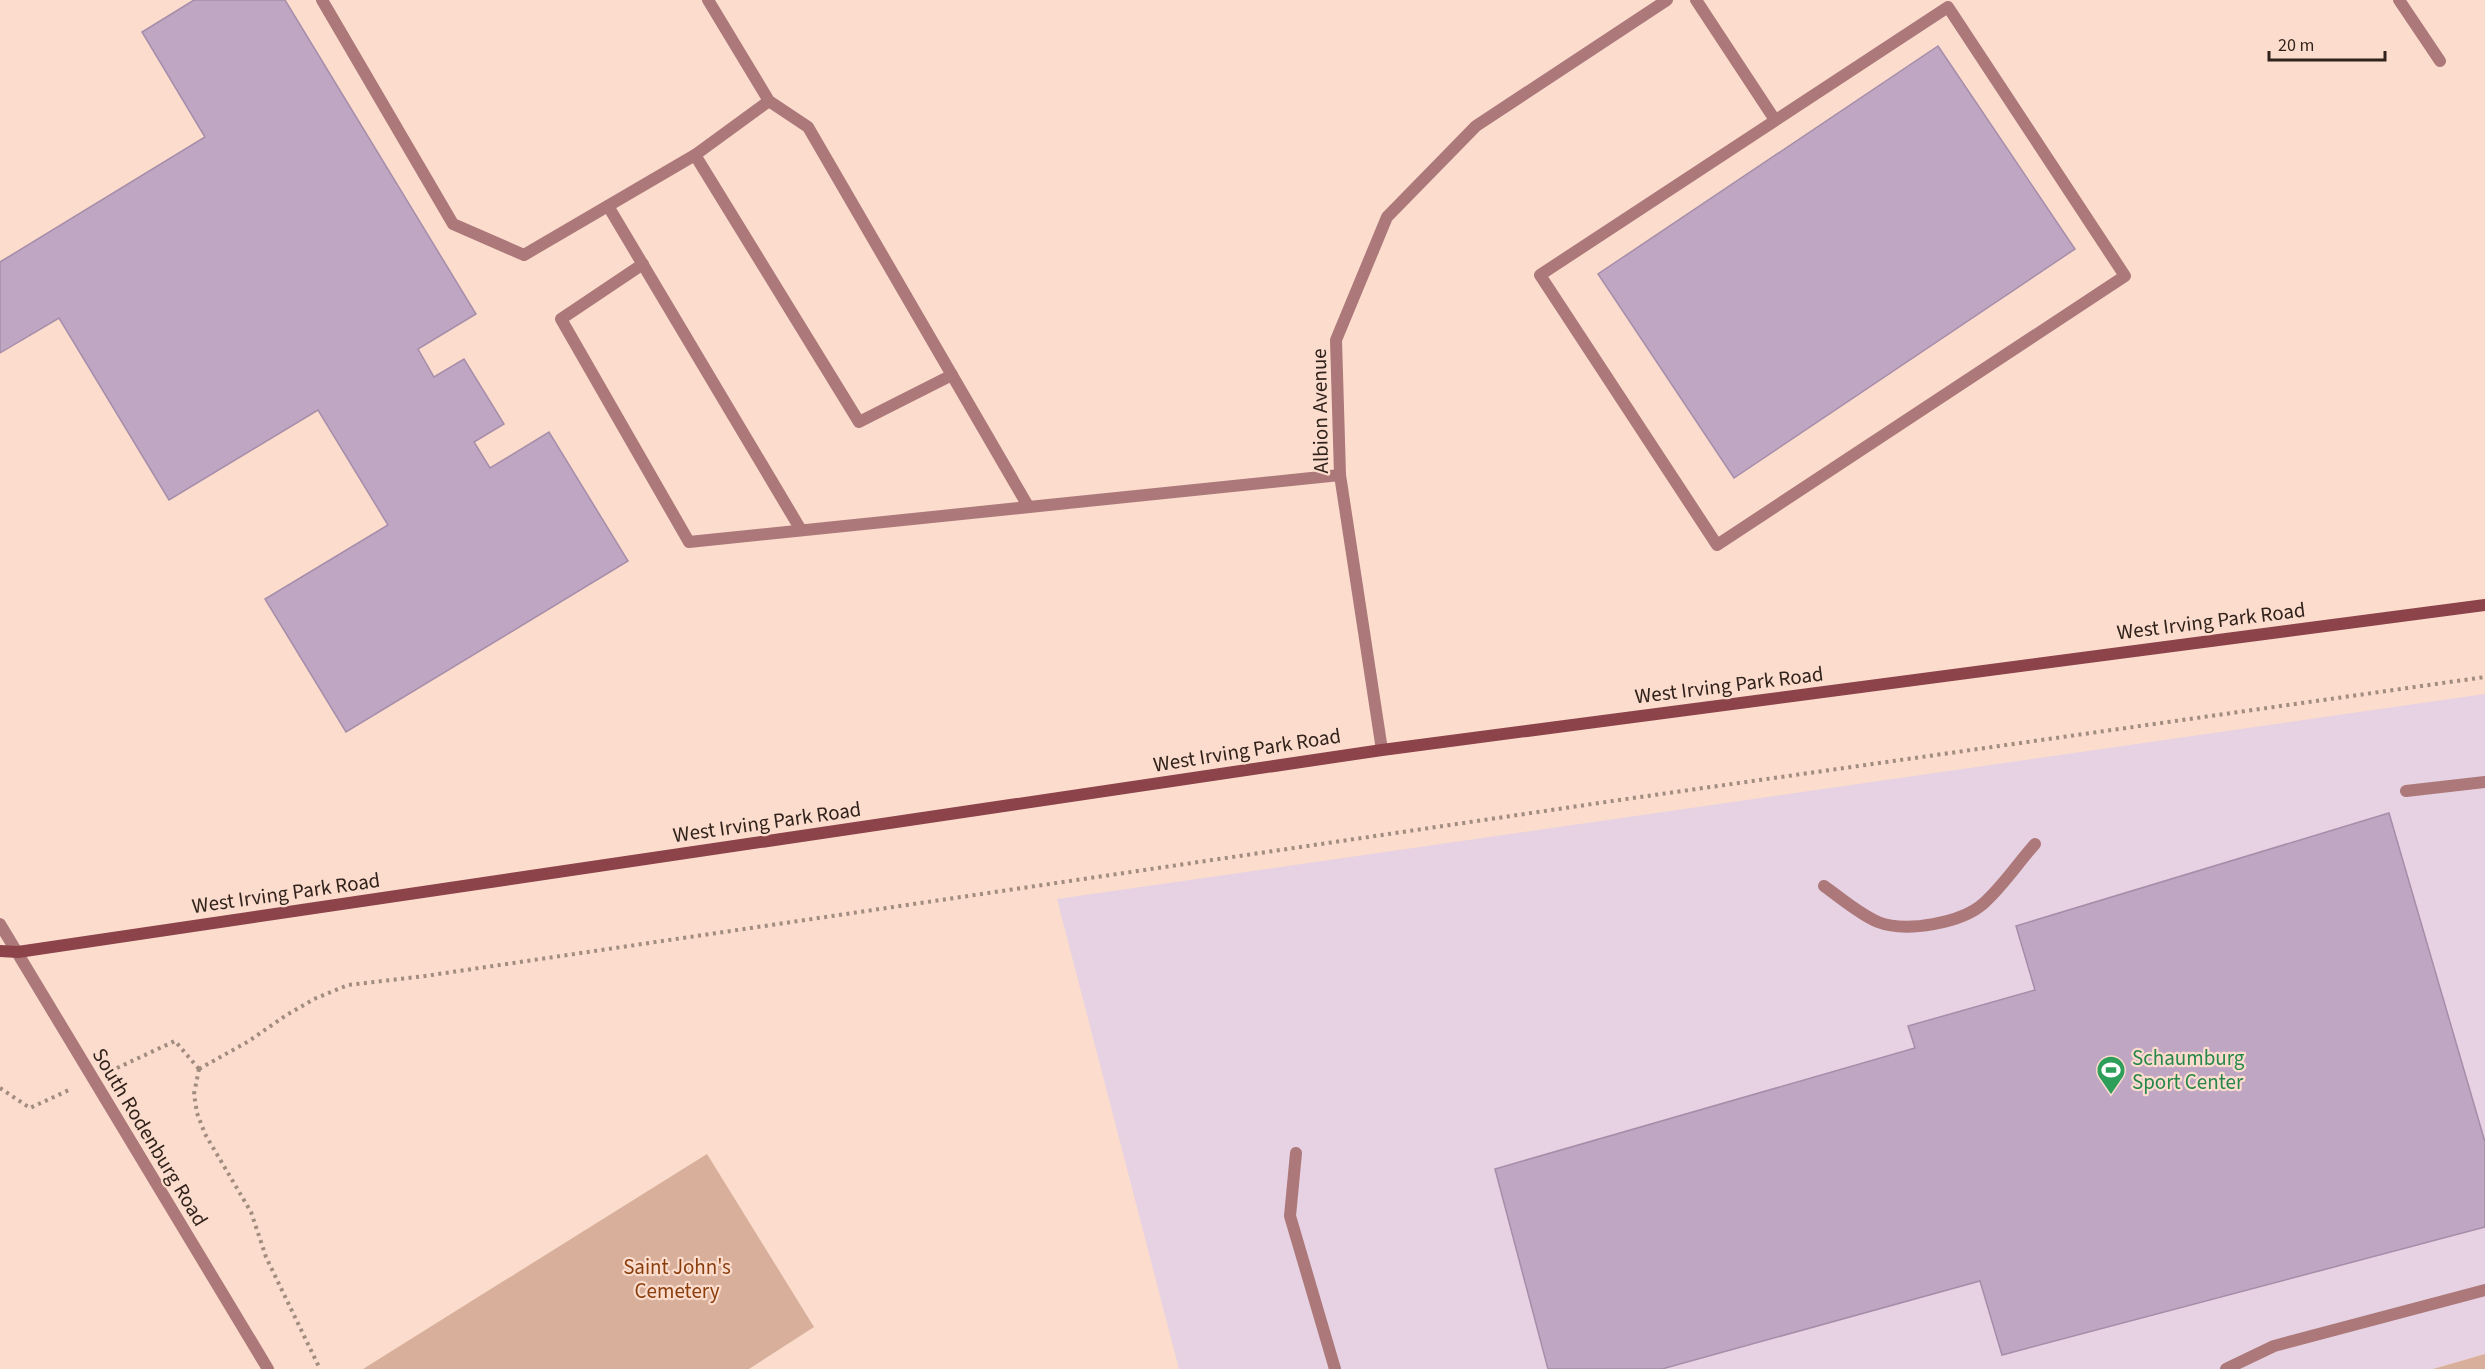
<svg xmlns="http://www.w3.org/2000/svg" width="2485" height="1369" font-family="'Source Sans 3',sans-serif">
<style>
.commercial{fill:#e6d2e2}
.green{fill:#d8af9a}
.building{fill:#bfa6c3;stroke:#a68da9;stroke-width:1.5}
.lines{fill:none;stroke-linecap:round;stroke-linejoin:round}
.path{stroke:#a28b7f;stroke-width:4;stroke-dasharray:3 4.5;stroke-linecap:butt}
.service{stroke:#ac787a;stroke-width:12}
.minor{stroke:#ac787a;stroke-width:12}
.tertiary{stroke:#ac787a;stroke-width:12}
.secondary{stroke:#8c434a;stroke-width:12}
.labels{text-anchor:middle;stroke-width:4.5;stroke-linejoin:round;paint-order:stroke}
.street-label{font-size:21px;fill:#31231c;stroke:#fbdccd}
.leisure-label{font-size:21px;fill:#27864d;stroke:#fbdccd;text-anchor:start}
.park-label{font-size:21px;fill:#8a3e0e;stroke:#fbdccd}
</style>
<rect width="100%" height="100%" fill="#fbdccd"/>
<polygon class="commercial" points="2485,694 2485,1354 2433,1369 1179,1369 1057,899"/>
<g class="green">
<polygon points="707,1154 814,1327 749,1369 363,1369"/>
<polygon points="2485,1354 2485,1369 2433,1369"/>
</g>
<g class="building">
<polygon points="194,0 285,0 476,314 418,349 434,377 464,359 504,424 474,442 490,468 549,432 628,561 346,732 265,599 388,525 318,410 169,500 59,318 0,353 0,262 205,137 142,32"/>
<polygon points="1938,46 2075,249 1734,478 1598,274"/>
<polygon points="2389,813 2485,1142 2485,1227 2002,1355 1980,1281 1662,1369 1548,1369 1495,1169 1915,1048 1908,1026 2035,990 2016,926"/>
</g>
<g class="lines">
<g class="path">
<polyline points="117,1068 175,1041 199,1069"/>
<polyline points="199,1069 249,1041 285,1016 314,999 348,985 425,976 1633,798 2485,677"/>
<polyline points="199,1069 194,1094 197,1113 205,1134 251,1212 266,1257 320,1369"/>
<polyline points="0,1088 30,1108 69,1090"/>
</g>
<g class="service">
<polyline points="322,0 453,224 524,255 695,155 769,101"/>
<polyline points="708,0 769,101 808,127 1028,506"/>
<polyline points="1696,0 1775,120"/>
<polyline points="2399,0 2440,61"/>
<polygon points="1948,7 2125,276 1717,545 1540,275"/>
<polyline points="695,155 859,422 952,375"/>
<polyline points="608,206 801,530"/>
<polyline points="643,264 561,319 689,542 1340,475"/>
<polyline points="2406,791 2485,782"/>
<path d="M1824 886C1841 898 1859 914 1878 922 1906 933 1962 923 1984 903 2003 886 2018 863 2035 844"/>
<polyline points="1296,1153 1290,1216 1335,1369"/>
<polyline points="2226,1369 2274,1346 2485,1290"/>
</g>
<polyline class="minor" points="1382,750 1340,475 1336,340 1387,217 1476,126 1667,0"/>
<polyline class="tertiary" points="0,924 268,1369"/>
<polyline class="secondary" points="0,951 18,952 1382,750 2485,605"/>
</g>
<defs>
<g id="stadium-pin" transform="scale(1.5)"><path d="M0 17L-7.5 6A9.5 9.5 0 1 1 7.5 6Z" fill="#2e9e5b" stroke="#fbdccd"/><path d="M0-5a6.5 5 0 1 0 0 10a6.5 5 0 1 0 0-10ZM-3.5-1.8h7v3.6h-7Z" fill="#fff"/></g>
</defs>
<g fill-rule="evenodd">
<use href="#stadium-pin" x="2111" y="1070"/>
</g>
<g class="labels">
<g class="street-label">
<text transform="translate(1320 411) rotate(-91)" y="7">Albion Avenue</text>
<text transform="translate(2211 621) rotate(-7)" y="7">West Irving Park Road</text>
<text transform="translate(1729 685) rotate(-7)" y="7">West Irving Park Road</text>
<text transform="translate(1247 750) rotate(-9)" y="7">West Irving Park Road</text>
<text transform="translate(767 822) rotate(-8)" y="7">West Irving Park Road</text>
<text transform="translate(286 893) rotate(-8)" y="7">West Irving Park Road</text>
<text transform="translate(150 1137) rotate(59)" y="7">South Rodenburg Road</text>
</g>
<g class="leisure-label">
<text x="2132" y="1065">Schaumburg<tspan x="2132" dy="24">Sport Center</tspan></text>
</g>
<g class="park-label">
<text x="677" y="1274">Saint John's<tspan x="677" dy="24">Cemetery</tspan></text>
</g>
</g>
<path d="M2269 51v9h116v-9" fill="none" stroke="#31231c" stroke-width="3"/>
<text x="2278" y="51" font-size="18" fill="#31231c" stroke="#fbdccd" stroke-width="4.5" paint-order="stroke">20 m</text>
</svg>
